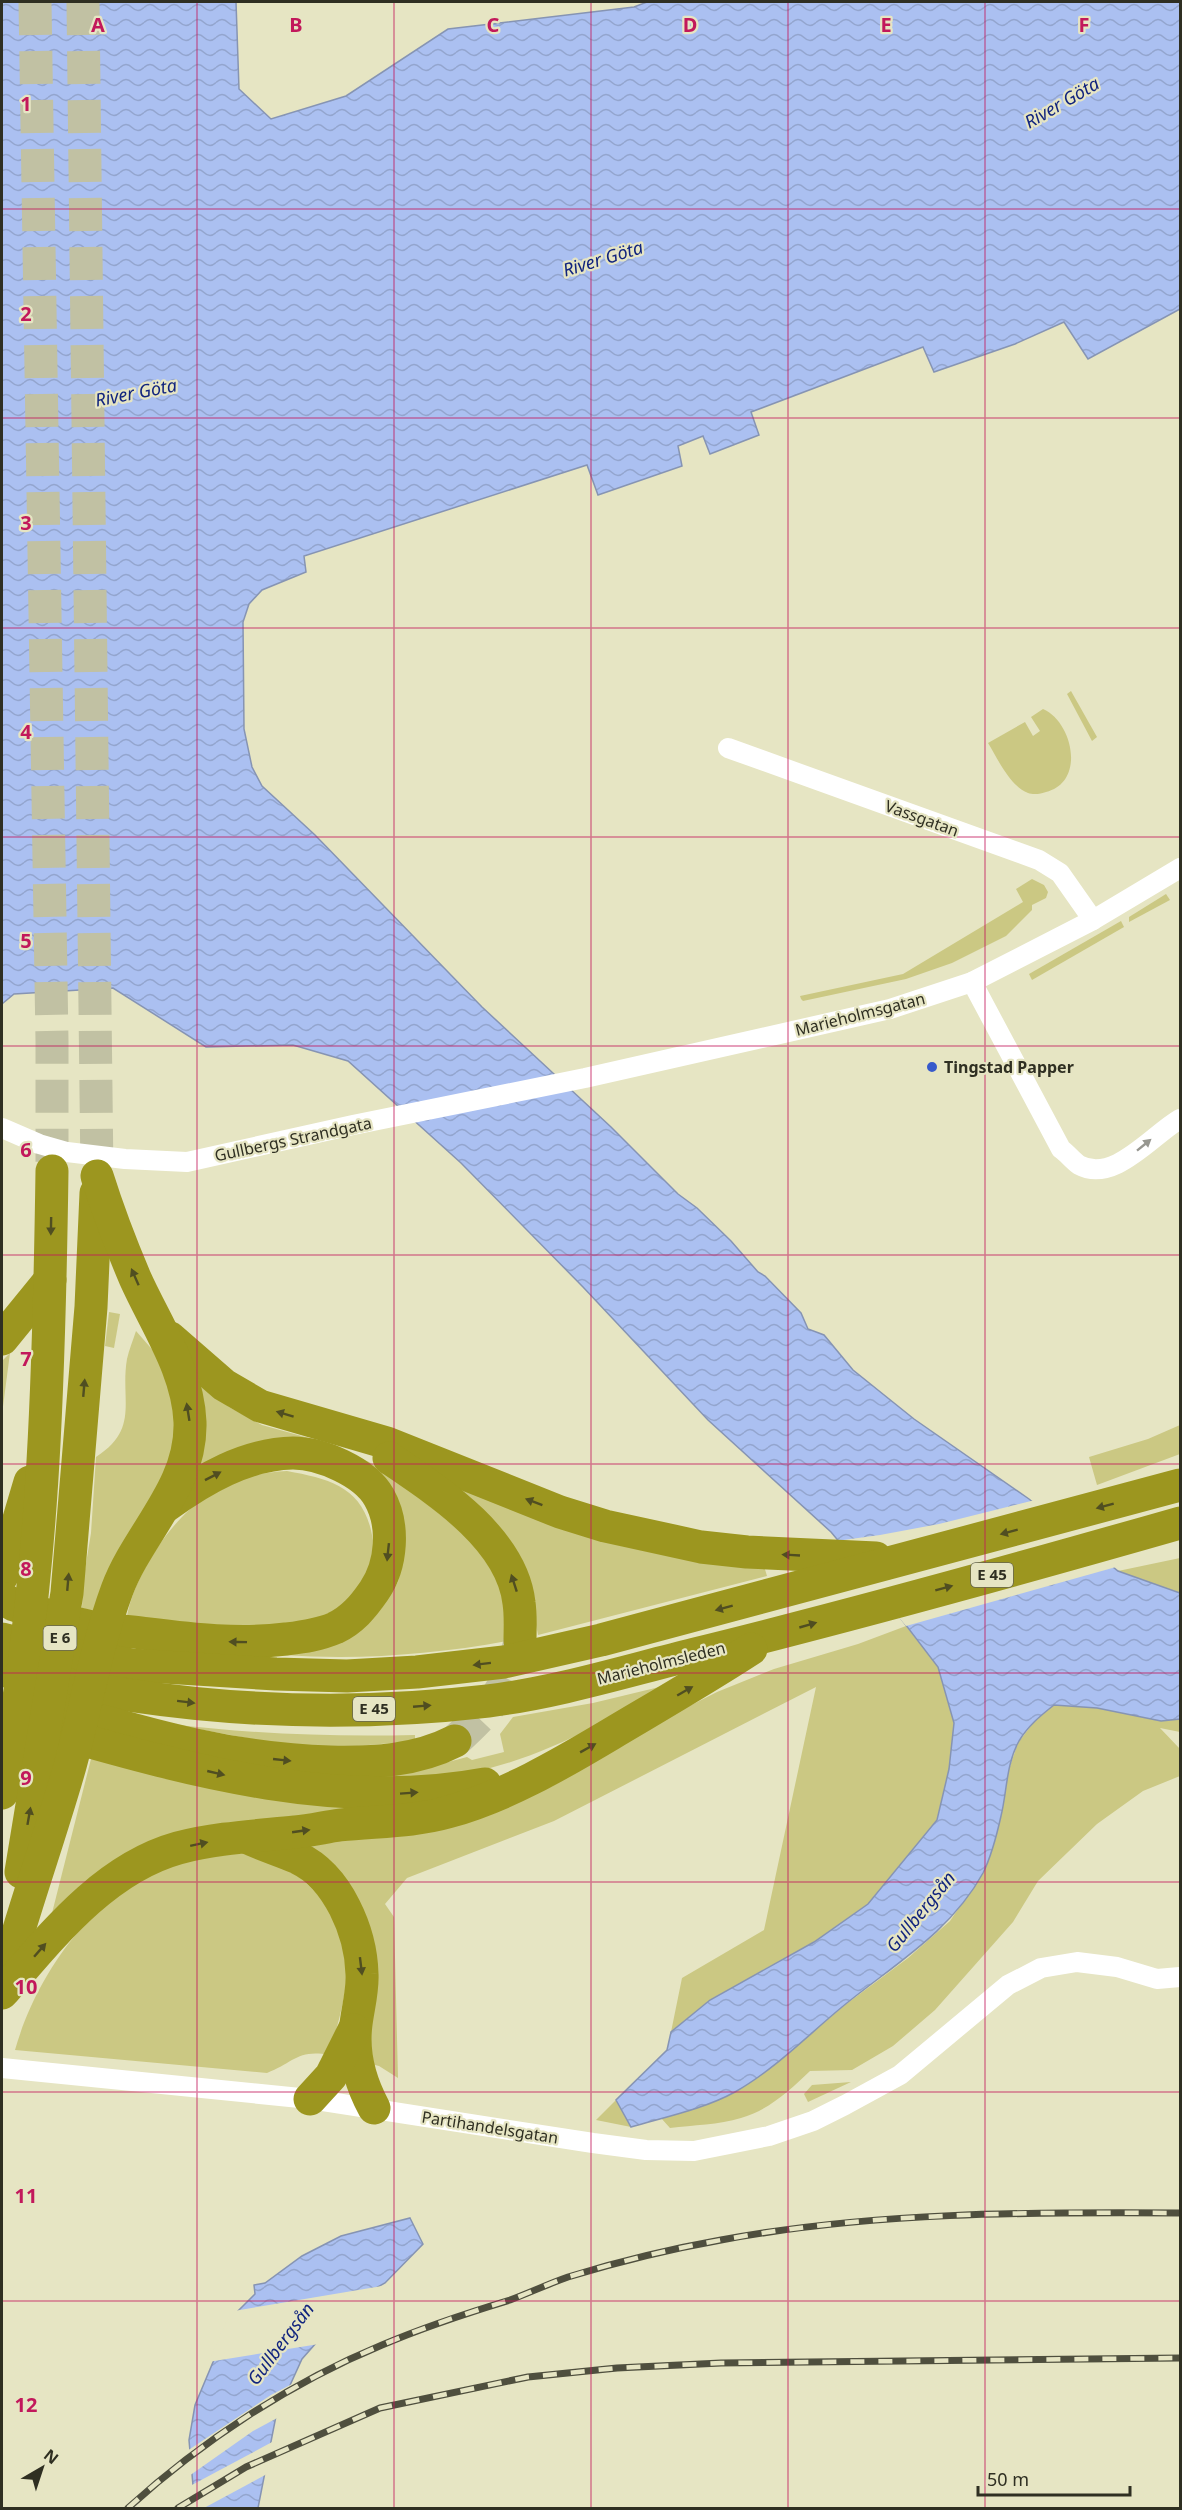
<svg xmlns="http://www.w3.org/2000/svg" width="1182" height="2510" font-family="'Noto Sans',sans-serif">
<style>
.green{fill:#cbc883}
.water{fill:url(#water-waves);stroke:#8694b3;stroke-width:1.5}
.pier{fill:#e6e5c3}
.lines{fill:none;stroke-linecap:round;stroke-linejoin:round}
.highway-tunnel{stroke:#c1c1a3;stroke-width:33;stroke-dasharray:33 16;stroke-linecap:butt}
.street{stroke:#fff;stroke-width:20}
.highway{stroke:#9c961f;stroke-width:33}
.rail-casing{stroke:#4f4f3e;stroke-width:7}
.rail{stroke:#e6e5c3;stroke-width:4.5;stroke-dasharray:14;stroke-linecap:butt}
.oneway{fill:#979790}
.oneway2{fill:#504e21}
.grid{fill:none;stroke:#c2185b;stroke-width:1.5;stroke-opacity:0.55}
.poi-dot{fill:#375acb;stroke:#e6e5c3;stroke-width:2}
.labels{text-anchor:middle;stroke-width:4.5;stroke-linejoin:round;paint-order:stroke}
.shield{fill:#e6e5c3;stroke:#666652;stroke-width:1.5}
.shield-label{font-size:15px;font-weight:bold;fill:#2f2f22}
.street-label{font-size:16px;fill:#2f2f22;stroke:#e6e5c3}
.poi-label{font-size:16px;font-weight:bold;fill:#2f2f22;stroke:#e6e5c3;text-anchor:start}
.water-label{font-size:18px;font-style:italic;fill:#11247e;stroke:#e6e5c3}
.grid-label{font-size:20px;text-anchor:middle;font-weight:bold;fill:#c2185b;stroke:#e6e5c3;stroke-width:4.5;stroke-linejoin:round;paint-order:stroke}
</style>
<defs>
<pattern id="water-waves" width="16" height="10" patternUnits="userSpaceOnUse" patternTransform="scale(1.5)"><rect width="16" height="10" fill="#abc0f1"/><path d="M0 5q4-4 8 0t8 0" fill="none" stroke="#93a5ce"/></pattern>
</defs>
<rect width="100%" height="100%" fill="#e6e5c3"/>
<g class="green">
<polygon points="1071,691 1097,737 1092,741 1067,694"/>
<path d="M1043 709C1073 722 1086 782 1046 792 1041 794 1033 795 1028 793 1009 785 998 759 988 743L1025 722 1033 736 1040 731 1031 717Z"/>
<polygon points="1032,879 1044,885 1048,892 1046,898 1032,905 1032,910 1006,936 952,963 906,979 803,1001 801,999 800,996 903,974 1023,902 1016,889"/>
<polygon points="1166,894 1170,900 1129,922 1129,917"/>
<polygon points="1121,921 1124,927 1032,980 1029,974"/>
<polygon points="109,1312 120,1314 114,1348 105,1346"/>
<path d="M136 1331 157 1355 175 1402 177 1446 96 1612 82 1608 83 1582 91 1533 96 1457C140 1429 120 1400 127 1359 129 1350 133 1340 136 1331Z"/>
<polygon points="10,1353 2,1414 2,1361"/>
<path d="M195 1375 204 1386 229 1407 262 1425 334 1445 369 1462 401 1482 474 1543 503 1589 507 1641C432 1655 358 1660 283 1655L381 1609 398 1582 404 1553 363 1468 195 1467Z"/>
<polygon points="1180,1425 1180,1454 1097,1485 1089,1457 1148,1439"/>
<path d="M287 1471C330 1479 363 1487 372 1535 375 1547 374 1566 368 1577 360 1592 342 1606 331 1619L234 1629 127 1616C135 1574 171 1519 208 1495 231 1480 260 1472 287 1471Z"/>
<polygon points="438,1477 764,1566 767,1576 538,1635 532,1604"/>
<polygon points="1180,1558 1180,1593 1118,1571"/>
<polygon points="906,1626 938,1667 954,1723 949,1769 937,1820 868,1904 814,1942 710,2000 671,2032 682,1978 764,1930 816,1687 554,1821 407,1878 385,1904 394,1917 398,2078 379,2066 367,2063 375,1988 308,1844 487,1813 553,1786 648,1727 717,1692 774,1669 858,1644"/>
<path d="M676 1683C597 1726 517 1774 425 1778 390 1780 354 1777 319 1776L433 1766 467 1757 472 1760 504 1752 500 1734 513 1717 593 1703Z"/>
<path d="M1053 1705 1097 1708 1161 1721 1180 1719V1732L1160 1728 1180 1749V1776L1143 1791 1097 1824 1038 1881 1013 1922 935 2010 893 2046 852 2070 810 2071C790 2090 769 2110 741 2118 719 2125 693 2125 670 2128L661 2118 734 2092 765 2072 845 2005 908 1958 950 1921 983 1872 1001 1817 1008 1772 1018 1743 1033 1723Z"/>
<path d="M171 1724C252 1734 333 1737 415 1735V1741L311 1750Z"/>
<polygon points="92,1755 380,1807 206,1830 50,1921"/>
<path d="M237 1853C247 1855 259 1855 269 1859 300 1870 341 1913 346 1946 351 1983 339 2020 329 2055 298 2049 293 2063 267 2073L15 2050C37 1973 95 1890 174 1865 194 1858 217 1857 237 1853Z"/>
<polygon points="851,2082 808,2102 804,2094 812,2085"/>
<polygon points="616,2100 631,2127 596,2120"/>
</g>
<g class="water">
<path d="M2 2H236L239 89 271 119 346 96 448 29 634 7 647 2H1180V309L1088 359 1064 322 1015 344 934 372 923 347 751 412 759 435 710 454 703 436 678 446 682 466 598 495 587 465 304 556 306 572 262 590 249 604 243 622 244 729 252 767 262 786 315 835 482 1007 611 1127 678 1194 697 1208 731 1241 758 1272 765 1276 801 1313 808 1329 824 1335 853 1370 914 1419 1029 1499 1118 1571 1180 1593V1719L1161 1721 1097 1708 1054 1705C1040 1716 1028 1726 1019 1741 1006 1764 1007 1792 1001 1816 997 1834 991 1857 983 1873 950 1933 893 1965 842 2007 808 2035 774 2070 735 2092 704 2109 665 2117 631 2127L616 2100 667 2050 671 2032 710 2000 814 1942 868 1904 937 1820 949 1769 954 1723 938 1667 876 1586 831 1532 708 1420 583 1287 461 1163 348 1061 293 1045 206 1047 113 988 14 994 2 1004Z"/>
<polygon points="410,2218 423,2244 385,2283 354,2300 302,2359 276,2416 258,2508 195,2508 189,2440 195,2405 232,2317 255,2294 254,2285 265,2283 302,2256 341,2236"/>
</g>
<g class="pier">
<polygon points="1035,1500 1116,1567 906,1626 836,1541 880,1535 939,1524"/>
<polygon points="388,2285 356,2302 319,2344 208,2362 229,2316 234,2311"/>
<polygon points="294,2383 279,2417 253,2431 189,2476 187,2451 271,2395"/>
<polygon points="274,2441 267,2474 204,2508 192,2508 190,2486"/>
</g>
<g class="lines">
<g class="highway-tunnel">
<polyline points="35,2 52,1041 52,1171"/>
<polyline points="83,2 97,1176"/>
<path d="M455 1741C488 1711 511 1686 520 1641"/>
</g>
<g class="street">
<polyline points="728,748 1039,860 1060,873 1093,920"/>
<path d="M972 982 1061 1149C1067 1153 1073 1161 1079 1165 1114 1184 1152 1135 1180 1119"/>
<polyline points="2,1128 39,1144 67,1152 125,1159 187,1162 353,1125 585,1078 890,1009 972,982 1093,920 1180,868"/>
<polyline points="2,2068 310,2099 593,2143 646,2150 694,2151 769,2136 813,2121 845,2105 900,2075 1008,1985 1041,1968 1077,1962 1117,1967 1157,1979 1180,1977"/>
</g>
<g class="highway">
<polyline points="170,1338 224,1385 260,1406 387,1443 560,1512 605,1526 701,1547 747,1552 876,1558"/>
<polyline points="2,1339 50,1280"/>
<path d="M389 1458C438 1491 512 1539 519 1603 521 1616 520 1628 520 1641"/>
<polyline points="2,1576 30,1482"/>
<path d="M2 1598 14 1605C41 1613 69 1623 97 1628 111 1631 127 1631 142 1633 191 1639 237 1645 286 1639 302 1637 319 1635 335 1628 352 1620 363 1607 374 1591 392 1565 395 1525 379 1497 365 1472 321 1453 293 1453 246 1454 203 1479 166 1506"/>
<polyline points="2,1639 42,1649 132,1665 276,1674 347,1676 417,1672 504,1662 601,1640 1180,1485"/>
<path d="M2 1670C161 1709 325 1720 488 1701 559 1692 626 1671 695 1654 858 1614 1019 1569 1180 1523"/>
<path d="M61 1709C149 1735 237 1760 330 1762 373 1763 416 1761 455 1741"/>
<path d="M55 1732C194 1772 340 1811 485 1784"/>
<path d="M2 1793C44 1589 49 1379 52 1171"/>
<path d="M250 1839C266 1846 282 1851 298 1858 338 1877 361 1932 362 1974 363 1990 358 2008 356 2024 352 2055 360 2082 374 2108"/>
<polyline points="21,1872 67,1593 91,1307 96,1193"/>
<path d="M2 1988C22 1913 49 1840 70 1766 86 1708 96 1647 117 1590 138 1533 192 1488 190 1422 188 1370 156 1325 135 1278 121 1245 108 1211 97 1176"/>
<path d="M2 1993C50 1938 103 1869 178 1848 216 1838 256 1836 295 1832 310 1831 325 1827 340 1825 375 1821 413 1822 448 1812 506 1796 559 1765 611 1734 658 1706 705 1679 751 1649"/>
<polyline points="310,2099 331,2076 354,2030"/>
</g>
<g class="rail-casing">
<g id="rail">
<path d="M128 2508C202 2441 290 2383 382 2345 424 2327 467 2313 510 2300 529 2293 548 2284 568 2277 617 2262 670 2249 721 2240 872 2212 1027 2212 1180 2213"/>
<polyline points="178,2508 246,2467 380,2408 528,2377 617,2368 721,2363 1180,2358"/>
</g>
</g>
<use href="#rail" class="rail"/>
</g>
<defs><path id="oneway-solid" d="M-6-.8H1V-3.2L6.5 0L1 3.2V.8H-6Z" transform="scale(1.5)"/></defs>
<use class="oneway" href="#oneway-solid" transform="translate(1144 1145) rotate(-39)"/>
<g class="oneway2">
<use href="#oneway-solid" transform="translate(51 1226) rotate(91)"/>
<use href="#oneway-solid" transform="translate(135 1277) rotate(-114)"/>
<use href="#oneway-solid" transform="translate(84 1388) rotate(-85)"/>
<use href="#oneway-solid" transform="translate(188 1412) rotate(-99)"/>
<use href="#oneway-solid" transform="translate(285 1414) rotate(-163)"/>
<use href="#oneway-solid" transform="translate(213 1476) rotate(-27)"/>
<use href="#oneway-solid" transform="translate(534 1502) rotate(-159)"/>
<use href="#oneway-solid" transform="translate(1105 1506) rotate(165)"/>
<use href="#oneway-solid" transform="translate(1009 1532) rotate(165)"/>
<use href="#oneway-solid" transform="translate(388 1552) rotate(96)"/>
<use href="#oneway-solid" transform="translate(791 1555) rotate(-177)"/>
<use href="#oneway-solid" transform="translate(68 1582) rotate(-85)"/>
<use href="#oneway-solid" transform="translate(514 1583) rotate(-108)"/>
<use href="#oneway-solid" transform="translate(944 1588) rotate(-15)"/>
<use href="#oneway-solid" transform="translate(724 1608) rotate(165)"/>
<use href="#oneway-solid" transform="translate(808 1625) rotate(-16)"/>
<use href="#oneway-solid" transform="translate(238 1642) rotate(-179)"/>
<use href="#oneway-solid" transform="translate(482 1664) rotate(173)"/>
<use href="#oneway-solid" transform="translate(685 1691) rotate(-30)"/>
<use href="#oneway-solid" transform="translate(186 1702) rotate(7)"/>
<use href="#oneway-solid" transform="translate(422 1706) rotate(-5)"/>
<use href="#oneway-solid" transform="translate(588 1748) rotate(-29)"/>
<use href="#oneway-solid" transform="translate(282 1760) rotate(6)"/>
<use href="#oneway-solid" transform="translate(216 1773) rotate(13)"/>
<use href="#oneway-solid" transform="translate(409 1793) rotate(-4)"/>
<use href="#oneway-solid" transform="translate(29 1816) rotate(-80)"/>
<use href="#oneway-solid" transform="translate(301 1831) rotate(-8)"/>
<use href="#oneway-solid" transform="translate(199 1844) rotate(-12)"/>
<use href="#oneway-solid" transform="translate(40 1950) rotate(-49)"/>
<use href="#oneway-solid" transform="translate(361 1966) rotate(83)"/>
</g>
<path class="grid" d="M197 2V2508M394 2V2508M591 2V2508M788 2V2508M985 2V2508M2 209H1180M2 418H1180M2 628H1180M2 837H1180M2 1046H1180M2 1255H1180M2 1464H1180M2 1673H1180M2 1882H1180M2 2092H1180M2 2301H1180"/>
<circle class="poi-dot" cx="932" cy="1067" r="6"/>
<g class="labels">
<g class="shield">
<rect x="971" y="1563" width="42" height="24" rx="4.5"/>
<rect x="43.5" y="1626" width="33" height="24" rx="4.5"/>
<rect x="353" y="1697" width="42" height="24" rx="4.5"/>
</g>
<g class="shield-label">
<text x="992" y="1580">E 45</text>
<text x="60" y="1643">E 6</text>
<text x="374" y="1714">E 45</text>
</g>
<g class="street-label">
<text transform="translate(922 818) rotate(20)" y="6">Vassgatan</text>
<text transform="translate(860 1014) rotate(-14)" y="6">Marieholmsgatan</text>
<text transform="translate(293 1139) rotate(-12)" y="6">Gullbergs Strandgata</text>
<text transform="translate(661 1663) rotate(-14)" y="6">Marieholmsleden</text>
<text transform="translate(490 2127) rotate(9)" y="6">Partihandelsgatan</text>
</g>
<g class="poi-label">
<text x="944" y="1073">Tingstad Papper</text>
</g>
<g class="water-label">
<text transform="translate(1062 103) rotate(-30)" y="6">River Göta</text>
<text transform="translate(603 259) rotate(-17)" y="6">River Göta</text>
<text transform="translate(136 393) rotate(-11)" y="6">River Göta</text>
<text transform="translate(921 1912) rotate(-51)" y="6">Gullbergsån</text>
<text transform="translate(281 2344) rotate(-53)" y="6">Gullbergsån</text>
</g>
</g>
<g class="grid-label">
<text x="98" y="32">A</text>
<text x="296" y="32">B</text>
<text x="493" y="32">C</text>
<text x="690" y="32">D</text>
<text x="886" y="32">E</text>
<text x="1084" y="32">F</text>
<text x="26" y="111">1</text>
<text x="26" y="321">2</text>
<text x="26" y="530">3</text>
<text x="26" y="739">4</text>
<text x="26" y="948">5</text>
<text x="26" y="1157">6</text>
<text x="26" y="1366">7</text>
<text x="26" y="1576">8</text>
<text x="26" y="1785">9</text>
<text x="26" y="1994">10</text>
<text x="26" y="2203">11</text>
<text x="26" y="2412">12</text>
</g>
<rect width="1182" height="2510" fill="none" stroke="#2f2f22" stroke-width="6"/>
<g transform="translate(42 2468) rotate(39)" stroke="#e6e5c3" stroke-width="4.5" paint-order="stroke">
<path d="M0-4.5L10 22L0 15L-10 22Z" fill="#2f2f22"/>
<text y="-9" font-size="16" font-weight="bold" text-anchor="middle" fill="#2f2f22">N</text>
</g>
<path d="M978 2486v9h152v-9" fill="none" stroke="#2f2f22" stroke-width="3"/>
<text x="987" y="2486" font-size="18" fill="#2f2f22" stroke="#e6e5c3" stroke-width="4.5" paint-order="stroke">50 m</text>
</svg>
